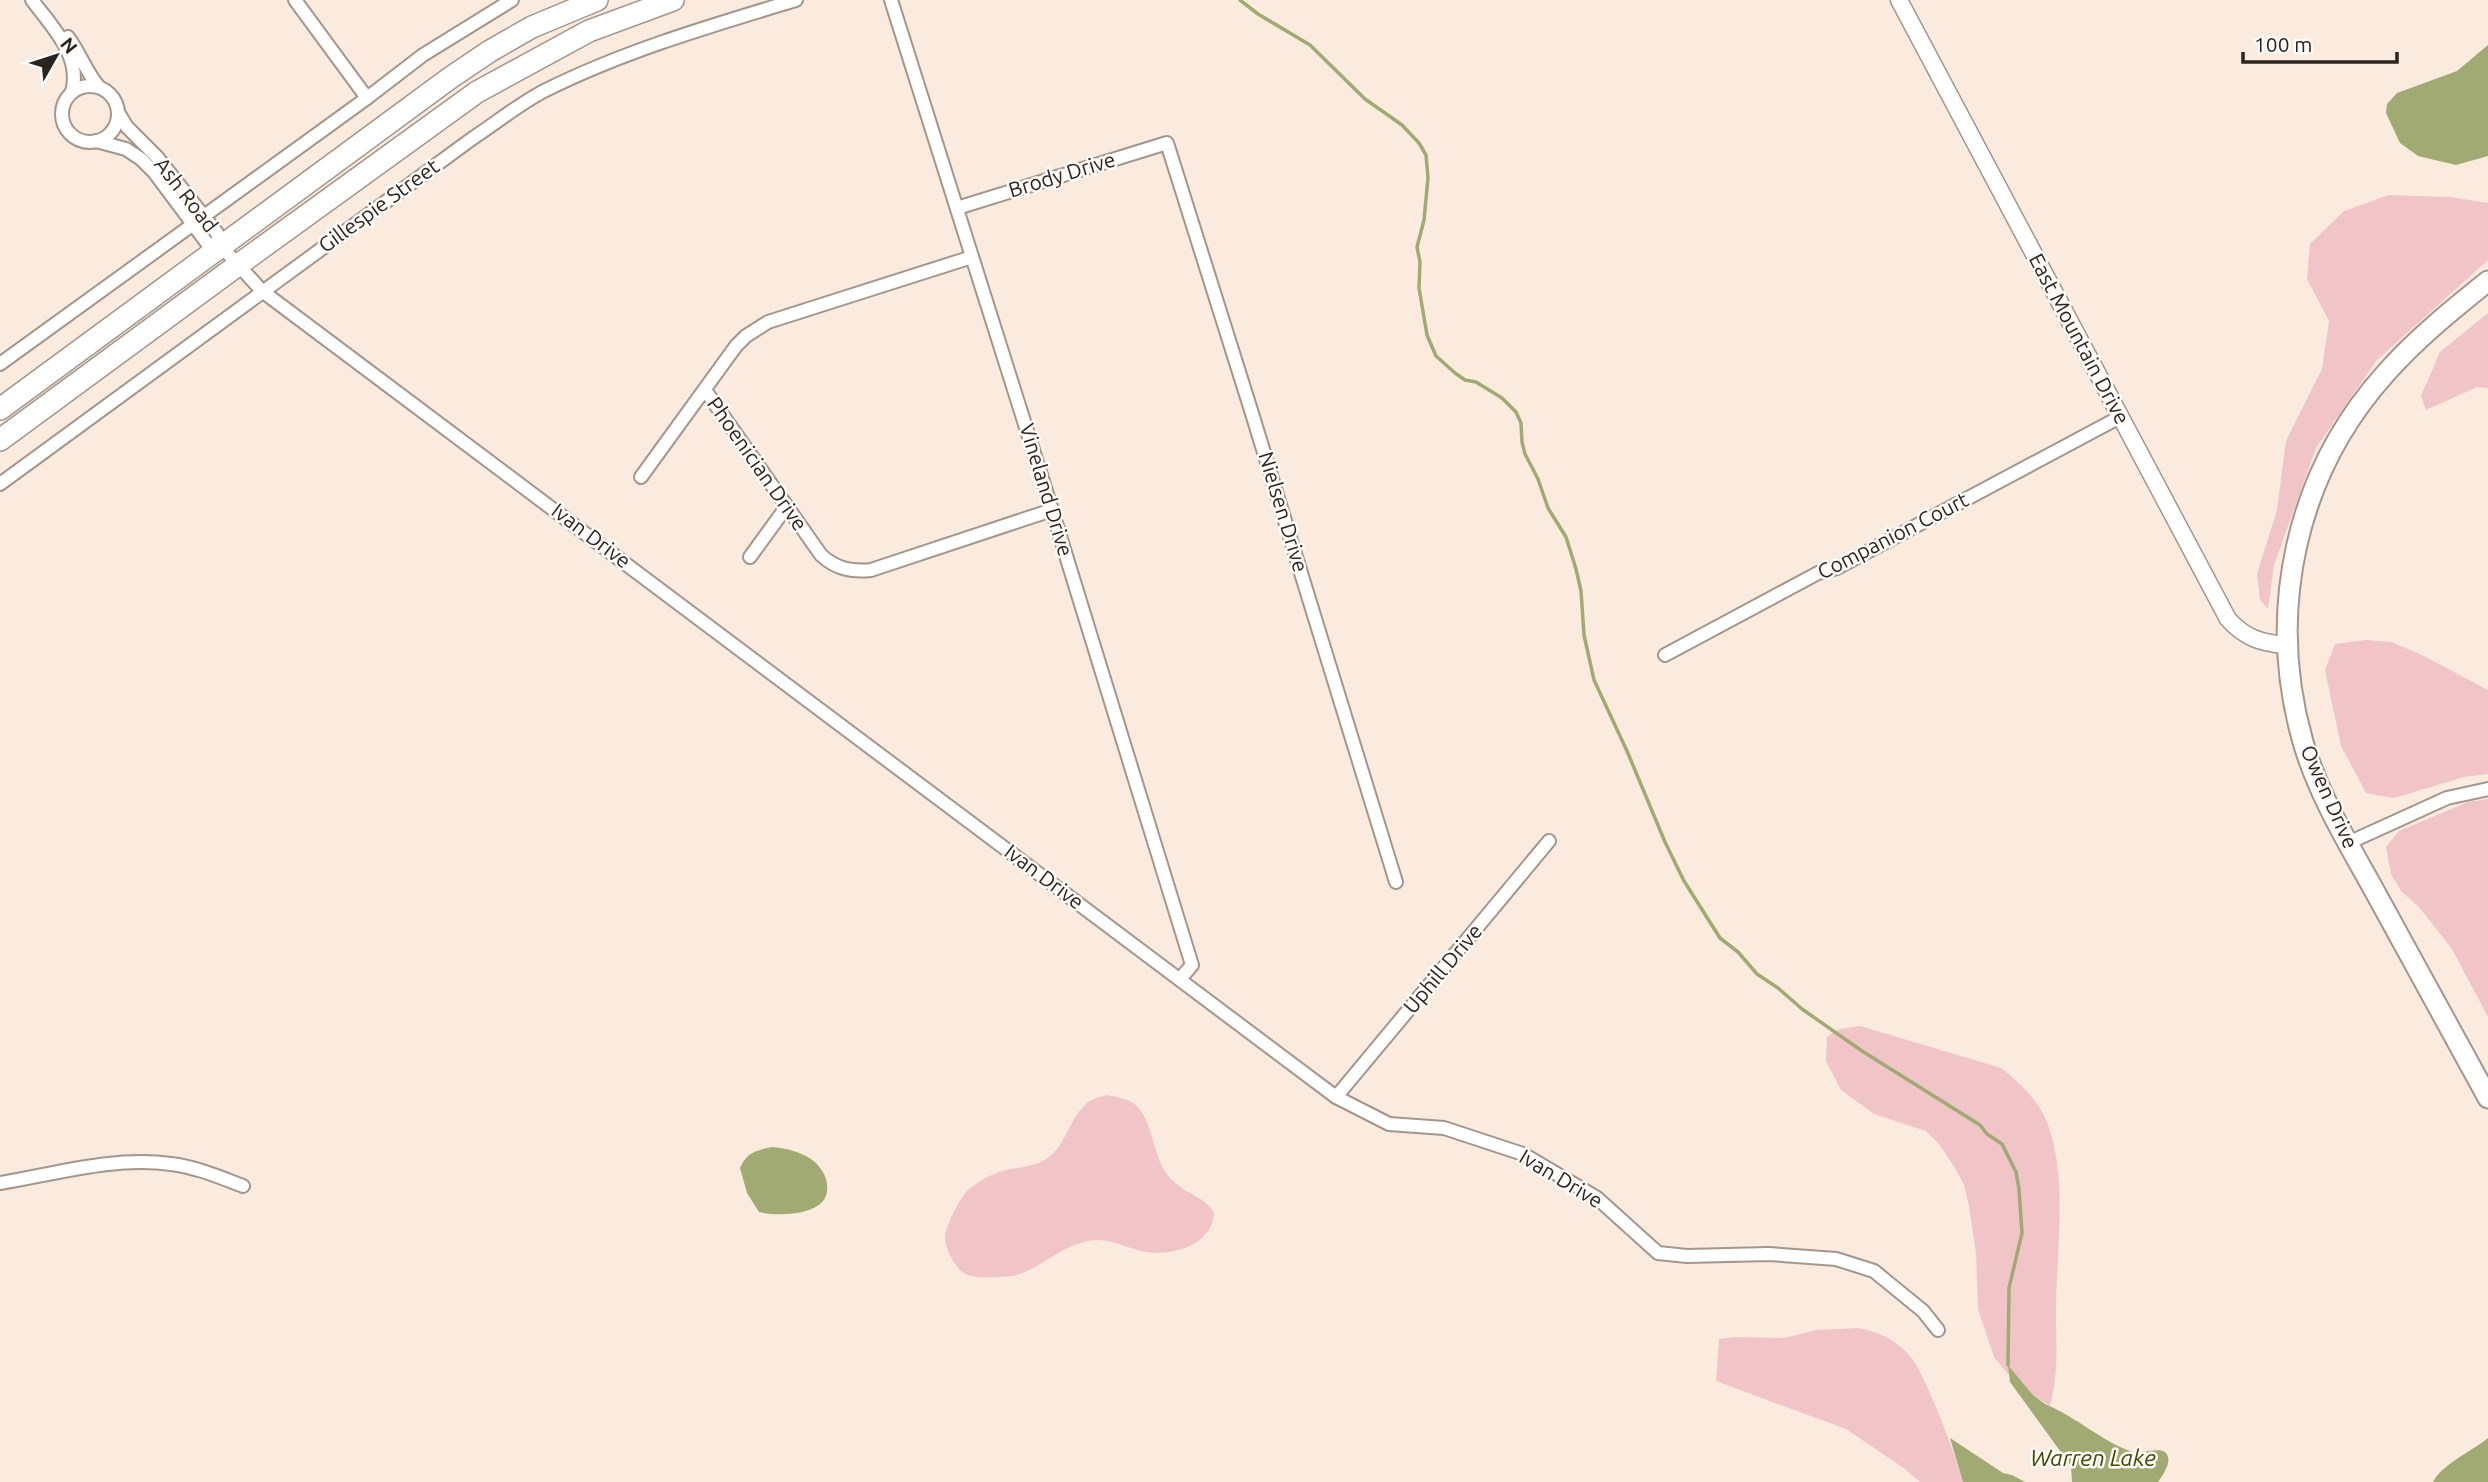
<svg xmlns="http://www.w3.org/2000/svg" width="2488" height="1482" font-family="Ubuntu,sans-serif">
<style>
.green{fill:#f1c4c7}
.water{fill:#a1aa72}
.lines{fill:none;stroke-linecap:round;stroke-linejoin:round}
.stream{stroke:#a1aa72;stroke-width:3.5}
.minor-casing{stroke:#a4968a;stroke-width:16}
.tertiary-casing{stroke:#a4968a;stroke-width:19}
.primary-casing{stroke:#a4968a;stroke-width:23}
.trunk-casing{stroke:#a4968a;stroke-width:24}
.minor{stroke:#fff;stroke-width:12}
.tertiary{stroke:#fff;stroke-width:16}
.primary{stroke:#fff;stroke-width:19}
.trunk{stroke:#fff;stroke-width:21}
.labels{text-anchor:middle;stroke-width:5;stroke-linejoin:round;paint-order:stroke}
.street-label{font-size:21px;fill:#2a241f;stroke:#fefbf8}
.water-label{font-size:23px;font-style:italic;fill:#414802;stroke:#fefbf8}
</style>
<rect width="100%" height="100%" fill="#faebde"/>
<g class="green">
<polygon points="2389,195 2450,197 2488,203 2488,260 2376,361 2316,448 2274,565 2268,609 2260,600 2257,574 2277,510 2286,441 2322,369 2329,321 2307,279 2310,244 2344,211"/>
<polygon points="2488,313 2488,388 2477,387 2426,410 2421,396 2440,352"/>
<polygon points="2366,640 2392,642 2424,656 2488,690 2488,774 2464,777 2394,798 2366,793 2341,746 2325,670 2335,644"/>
<polygon points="2488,799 2488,1017 2452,949 2419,907 2401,891 2391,874 2386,847 2399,831 2468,802"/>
<path d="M1860 1026 2001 1068C2018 1081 2038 1100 2046 1120 2069 1175 2056 1252 2056 1311 2056 1347 2059 1370 2050 1406L2033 1395 2009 1366V1375L1994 1357 1978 1309 1976 1253 1969 1206 1964 1185 1955 1168 1939 1144 1926 1131 1874 1114 1841 1090 1826 1061 1827 1037 1839 1029Z"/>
<path d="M1107 1095C1116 1097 1130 1099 1137 1106 1155 1125 1152 1160 1171 1179 1184 1193 1203 1196 1214 1212 1213 1242 1181 1253 1155 1253 1132 1253 1113 1236 1088 1241 1060 1246 1037 1272 1011 1276 999 1277 974 1280 964 1273 955 1267 944 1247 945 1236 946 1225 961 1196 969 1189 976 1184 984 1178 992 1175 1008 1167 1026 1169 1043 1161 1066 1149 1068 1119 1087 1103 1092 1099 1100 1097 1107 1095Z"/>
<path d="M1857 1328C1877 1331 1895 1339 1909 1355 1918 1365 1922 1377 1928 1389 1942 1420 1953 1449 1963 1482H1920L1905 1469 1846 1429 1716 1381 1719 1339 1735 1337 1784 1338 1817 1330Z"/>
</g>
<g class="water">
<polygon points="2488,45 2488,156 2456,165 2418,156 2400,143 2386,113 2387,104 2397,93 2457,71"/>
<path d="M772 1147C794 1149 818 1156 826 1179 828 1186 828 1195 823 1201 810 1216 776 1216 759 1212L747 1193 740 1168C746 1153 757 1150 772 1147Z"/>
<path d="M2008 1365 2033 1395 2045 1404C2075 1416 2104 1443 2133 1452 2142 1454 2159 1447 2165 1452 2174 1460 2163 1475 2158 1482H2072L2071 1466 2010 1382Z"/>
<polygon points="1950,1438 2003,1473 2012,1475 2025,1482 1963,1482"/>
<path d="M2488 1438V1482H2433C2441 1465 2472 1451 2488 1438Z"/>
</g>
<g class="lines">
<polyline class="stream" points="1240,0 1258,14 1310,45 1365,99 1402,125 1419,143 1426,155 1428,178 1424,220 1417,247 1420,262 1419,288 1427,335 1436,356 1455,373 1465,380 1476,382 1502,398 1516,412 1521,423 1522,442 1525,454 1538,479 1548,508 1566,537 1576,569 1581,591 1584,635 1594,680 1627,751 1665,842 1684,881 1720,938 1738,952 1757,974 1778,988 1802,1009 1862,1051 1980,1125 1987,1134 2002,1144 2016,1172 2019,1189 2022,1233 2009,1288 2008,1365"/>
<g class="minor-casing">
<g id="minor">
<path d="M32 0C52 27 82 56 72 92"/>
<polyline points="295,0 367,98"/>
<polyline points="891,0 1052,510 1192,965 1181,978"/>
<path d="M68 37C80 53 86 72 99 87"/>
<circle cx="90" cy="114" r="28"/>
<polyline points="118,112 127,127 157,157 217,233 221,246 262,291 1336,1097 1389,1124 1444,1128 1523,1154 1597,1198 1658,1253 1687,1256 1769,1254 1836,1259 1874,1271 1923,1311 1938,1330"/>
<polyline points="96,141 126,149 141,159 154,172 207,243 221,246"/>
<polyline points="957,208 1167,143 1250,407 1396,882"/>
<polyline points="204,216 367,98 423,55 512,0"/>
<polyline points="0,364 192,225"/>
<path d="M705 390 821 555C836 569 852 572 871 570L1052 510"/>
<polyline points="641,477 736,346 746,336 768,322 972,257"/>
<path d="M0 484 473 138C496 123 519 104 544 91 624 51 710 26 796 0"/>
<polyline points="750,557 787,506"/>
<polyline points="1665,655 1818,573 1837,568 2120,417"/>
<polyline points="2348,843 2447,798 2488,789"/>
<polyline points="1336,1097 1549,841"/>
<path d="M0 1183C55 1174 114 1156 171 1164 196 1167 219 1177 243 1186"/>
</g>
</g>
<g class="tertiary-casing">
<path id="tertiary" d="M1899 0 2228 619C2245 638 2261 643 2286 645"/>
</g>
<g class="primary-casing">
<path id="primary" d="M2488 281C2452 310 2416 339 2386 373 2295 474 2266 612 2303 742 2318 794 2348 843 2374 890 2412 959 2450 1029 2488 1098"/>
</g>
<g class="trunk-casing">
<g id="trunk">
<polyline points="0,409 450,78 490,51 532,27 597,0"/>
<polyline points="0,440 238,265 477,92 589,31 673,0"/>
</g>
</g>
<use href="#minor" class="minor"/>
<use href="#tertiary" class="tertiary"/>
<use href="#primary" class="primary"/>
<use href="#trunk" class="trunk"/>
</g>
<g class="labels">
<g class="street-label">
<text transform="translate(1062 175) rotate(-17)" y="7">Brody Drive</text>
<text transform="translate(186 195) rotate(52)" y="7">Ash Road</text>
<text transform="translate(379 206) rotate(-36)" y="7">Gillespie Street</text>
<text transform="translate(2079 339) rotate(62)" y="7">East Mountain Drive</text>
<text transform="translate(757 464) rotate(55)" y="7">Phoenician Drive</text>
<text transform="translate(1046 490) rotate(73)" y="7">Vineland Drive</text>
<text transform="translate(1283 512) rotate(73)" y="7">Nielsen Drive</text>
<text transform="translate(591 536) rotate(37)" y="7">Ivan Drive</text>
<text transform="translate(1893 536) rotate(-27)" y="7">Companion Court</text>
<text transform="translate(2329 797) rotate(66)" y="7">Owen Drive</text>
<text transform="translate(1044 877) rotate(37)" y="7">Ivan Drive</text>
<text transform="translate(1443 969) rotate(-50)" y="7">Uphill Drive</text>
<text transform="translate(1561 1179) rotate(31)" y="7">Ivan Drive</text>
</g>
<g class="water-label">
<text x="2093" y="1466">Warren Lake</text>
</g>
</g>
<g transform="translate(56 56) rotate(51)" stroke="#fefbf8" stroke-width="5" paint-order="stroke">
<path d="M0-5L12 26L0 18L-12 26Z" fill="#2a241f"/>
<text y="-10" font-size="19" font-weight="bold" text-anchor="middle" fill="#2a241f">N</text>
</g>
<path d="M2243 52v10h154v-10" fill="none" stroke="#2a241f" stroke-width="3.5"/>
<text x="2254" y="52" font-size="21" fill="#2a241f" stroke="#fefbf8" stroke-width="5" paint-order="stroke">100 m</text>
</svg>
